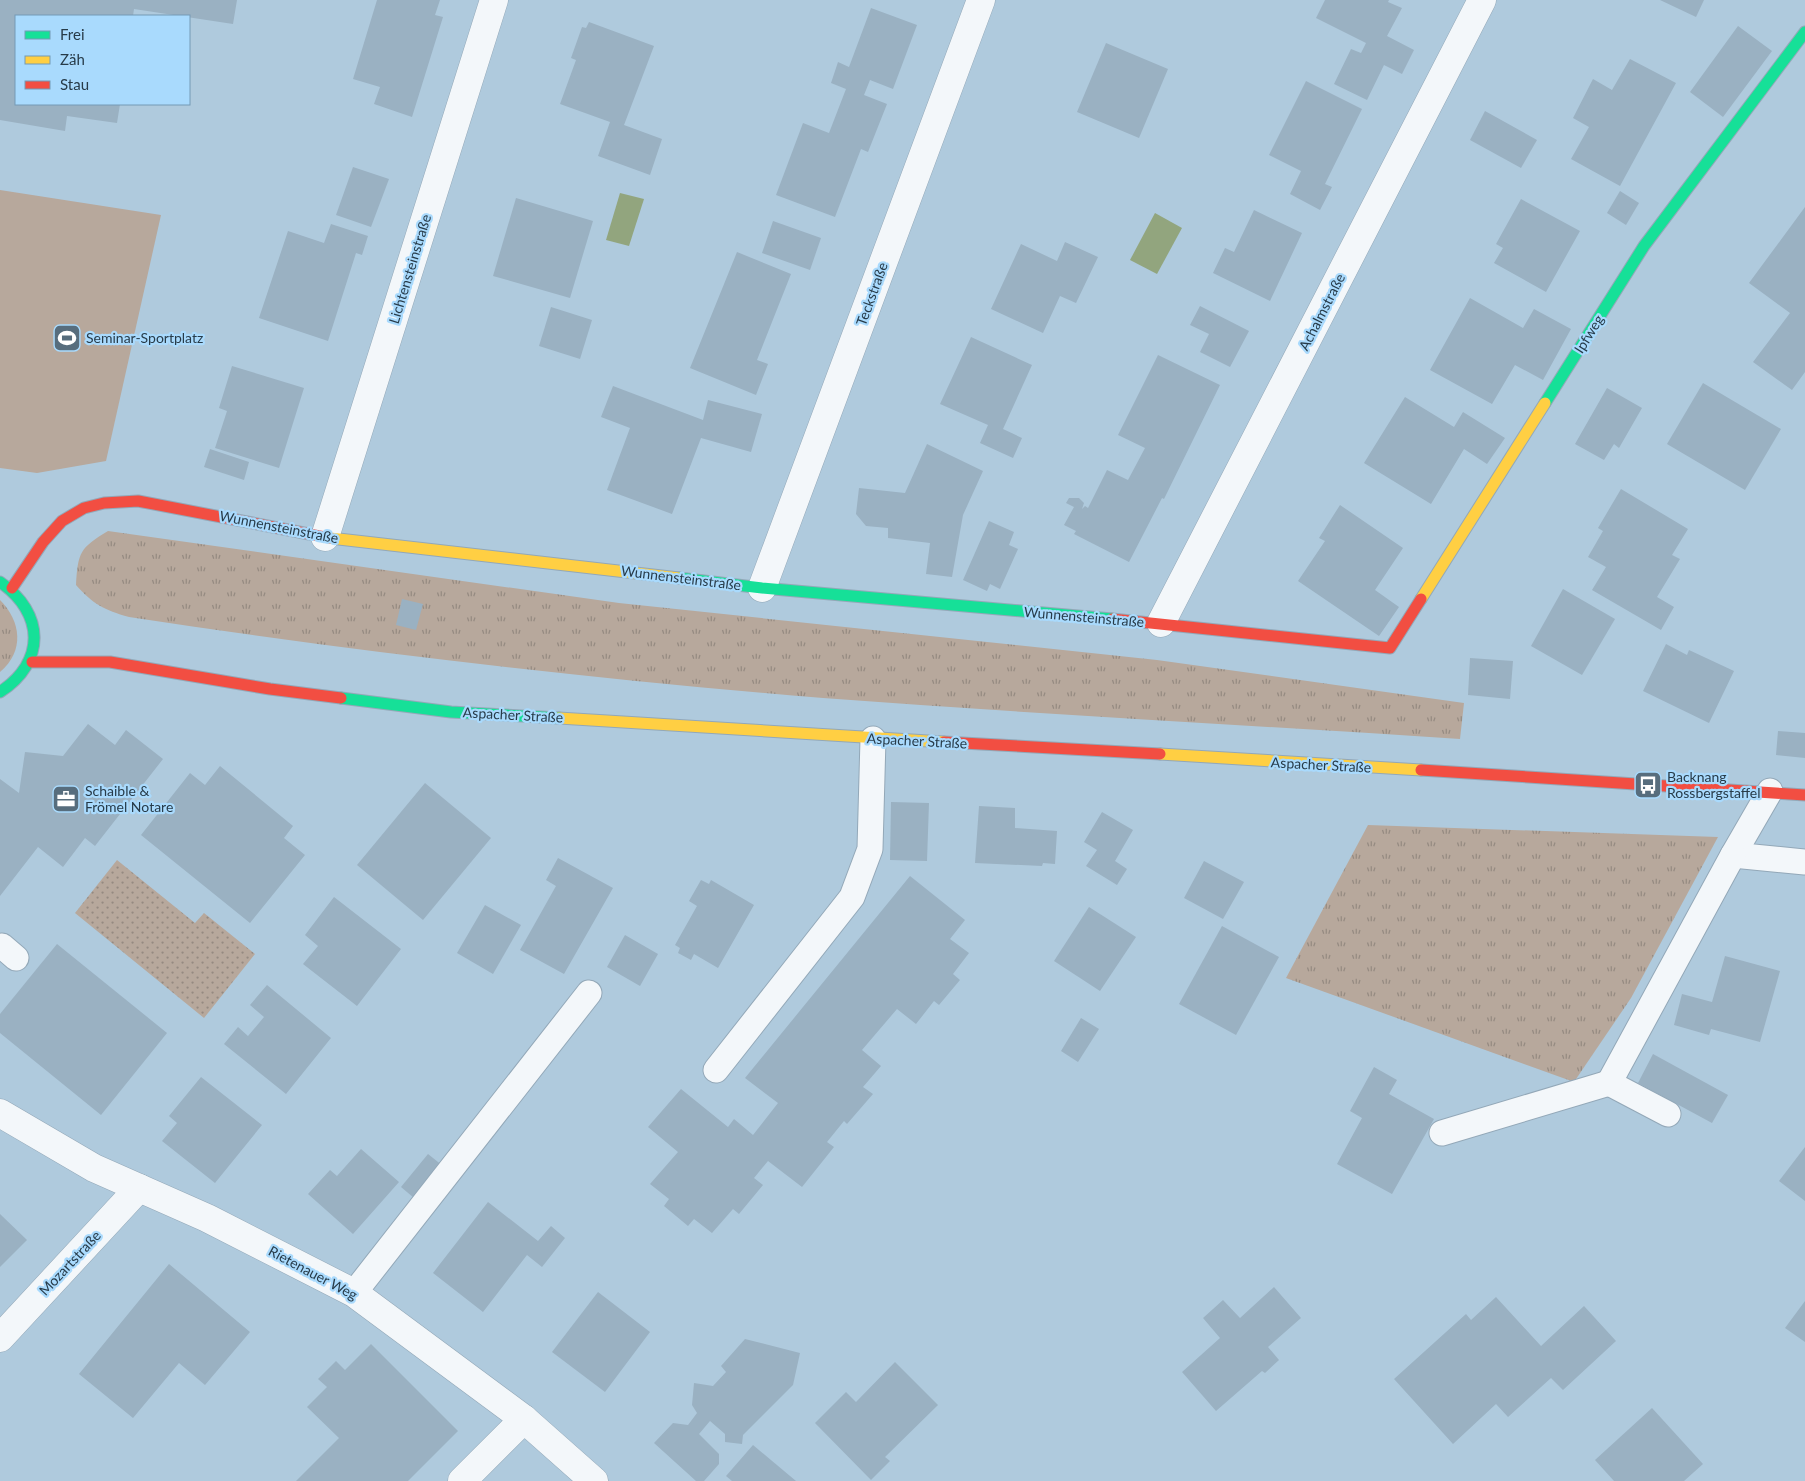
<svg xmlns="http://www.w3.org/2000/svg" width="1805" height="1481" font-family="Lato,sans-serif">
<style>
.grass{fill:url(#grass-tufts)}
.park{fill:url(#park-dots)}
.pitch{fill:#b7a89c}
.water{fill:#92a57e}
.building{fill:#9ab1c2}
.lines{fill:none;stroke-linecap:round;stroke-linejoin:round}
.lane-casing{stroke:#93a8b8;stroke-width:27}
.street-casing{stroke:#93a8b8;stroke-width:29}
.fast-casing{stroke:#93a8b8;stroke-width:13}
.slow-casing{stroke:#93a8b8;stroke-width:13}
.jam-casing{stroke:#93a8b8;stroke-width:13}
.lane{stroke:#f3f7fa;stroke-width:25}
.street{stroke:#f3f7fa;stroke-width:28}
.fast{stroke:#16e098;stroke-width:11}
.slow{stroke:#ffcf43;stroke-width:11}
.jam{stroke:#f24e42;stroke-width:11}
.labels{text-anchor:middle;stroke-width:4.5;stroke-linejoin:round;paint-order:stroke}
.street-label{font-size:14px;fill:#273b49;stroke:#a9dafd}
.poi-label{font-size:14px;fill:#273b49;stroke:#a9dafd;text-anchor:start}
</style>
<defs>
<pattern id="grass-tufts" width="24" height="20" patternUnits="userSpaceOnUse" patternTransform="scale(1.25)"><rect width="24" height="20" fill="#b7a89c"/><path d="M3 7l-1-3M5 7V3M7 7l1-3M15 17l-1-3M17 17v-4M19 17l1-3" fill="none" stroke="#958a81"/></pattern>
<pattern id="park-dots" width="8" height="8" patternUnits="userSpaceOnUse" patternTransform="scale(1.25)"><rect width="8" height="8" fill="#b7a89c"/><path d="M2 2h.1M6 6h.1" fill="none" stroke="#958a81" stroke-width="1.8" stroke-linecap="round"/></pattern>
</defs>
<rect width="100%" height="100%" fill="#afcadd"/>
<g class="grass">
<path d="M108 531 619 603 1157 660 1464 703 1460 739C1248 725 1035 714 823 698 591 679 359 652 129 617 104 610 93 604 76 585 78 552 80 548 108 531Z"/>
<path d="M0 600C21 621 25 651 0 672Z"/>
<polygon points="1368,825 1718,837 1631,998 1574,1082 1286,978"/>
</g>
<polygon class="park" points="117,860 195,923 204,913 255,954 204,1018 75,913"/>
<polygon class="pitch" points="0,190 161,215 106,461 37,473 0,468"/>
<g class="water">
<polygon points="620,193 644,199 629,246 606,240"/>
<polygon points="1155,213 1182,228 1157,274 1130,260"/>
</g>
<g class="building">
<polygon points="0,0 237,0 233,24 134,9 133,16 16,16 16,104 120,104 117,123 67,116 65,131 0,120"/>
<polygon points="377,0 440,0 435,15 443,17 412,117 374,104 380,87 353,79"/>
<polygon points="1325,0 1389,0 1388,2 1402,8 1387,36 1414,50 1402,74 1384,65 1367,100 1334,84 1351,49 1361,53 1366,43 1316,18"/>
<polygon points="1660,0 1704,0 1696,17"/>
<polygon points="871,8 917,25 893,89 870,80 864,95 887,104 868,152 861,149 835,217 776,195 803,123 829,133 846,89 831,83 838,62 849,67"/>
<polygon points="589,22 654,46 624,125 662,139 650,175 598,156 610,122 560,104 576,60 571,58 582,27 586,28"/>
<polygon points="1738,26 1772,51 1723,117 1690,92"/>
<polygon points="1106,43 1168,69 1139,138 1077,112"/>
<polygon points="1630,59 1676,83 1620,186 1571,159 1589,127 1573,118 1593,79 1612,90"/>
<polygon points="1306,81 1362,109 1325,184 1332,187 1320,210 1290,194 1301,171 1269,155"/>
<polygon points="1485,111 1537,140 1521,168 1470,140"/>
<polygon points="353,167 389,179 371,227 336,215"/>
<polygon points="1620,191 1639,203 1626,225 1607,213"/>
<polygon points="516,198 593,221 570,298 493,276"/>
<polygon points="1521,199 1580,231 1546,292 1494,263 1503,248 1496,244"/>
<polygon points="1805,207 1805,372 1792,390 1753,362 1790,313 1749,283"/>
<polygon points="1254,210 1302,233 1270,301 1213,273 1225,248 1234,252"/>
<polygon points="773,221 821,238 810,270 762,253"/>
<polygon points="331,224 368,236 362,255 356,253 328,341 259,318 288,231 324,243"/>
<polygon points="1065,242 1098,257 1076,303 1060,296 1043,333 991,309 1021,244 1057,261"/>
<polygon points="737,252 791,274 757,360 768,364 756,395 690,368"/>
<polygon points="1470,298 1523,328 1534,309 1571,329 1543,380 1515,365 1492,404 1430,370"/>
<polygon points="1200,306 1249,331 1230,367 1200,352 1209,334 1190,325"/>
<polygon points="551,307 592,320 580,359 539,346"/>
<polygon points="971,337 1032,365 1003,429 1022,438 1013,458 980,443 988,425 940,404"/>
<polygon points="1158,355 1220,385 1164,499 1162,498 1129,562 1074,534 1076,531 1064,525 1074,507 1066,503 1069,498 1079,498 1084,503 1082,509 1085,506 1088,508 1107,470 1128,480 1145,448 1118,435"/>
<polygon points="232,366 304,388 279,468 215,448 227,411 219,408"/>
<polygon points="1703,383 1781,429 1745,490 1667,444"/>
<polygon points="613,386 703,420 708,400 762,414 751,452 701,438 672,514 607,490 630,428 601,417"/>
<polygon points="1607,388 1642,408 1619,448 1614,444 1604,460 1575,444"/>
<polygon points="1405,397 1454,427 1463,412 1505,438 1487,464 1464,449 1431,504 1364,463"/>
<polygon points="927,444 983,471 963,515 952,577 926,574 930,543 888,538 888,528 866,526 856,514 859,488 905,493"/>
<polygon points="210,449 249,462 244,480 204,467"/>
<polygon points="1621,489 1688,529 1672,555 1680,559 1657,597 1674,607 1661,630 1592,590 1606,567 1588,557 1603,531 1598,528"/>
<polygon points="1340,505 1403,548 1375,590 1399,607 1379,636 1298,581 1325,541 1319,538"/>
<polygon points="989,521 1014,532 1009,545 1018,549 1000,589 990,584 987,591 963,580"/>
<polygon points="1563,589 1615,619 1582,675 1531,646"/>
<polygon points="402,599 423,604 416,630 396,625"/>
<polygon points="1666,644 1687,655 1689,650 1734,671 1709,723 1643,691"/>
<polygon points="1470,658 1513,661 1510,699 1468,695"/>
<polygon points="88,724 115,745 126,730 163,759 95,846 85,838 63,867 38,847 0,896 0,779 19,793 25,752 63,756"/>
<polygon points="1778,731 1805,733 1805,758 1776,755"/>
<polygon points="220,766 293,826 284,838 305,855 250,923 141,835 190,773 205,785"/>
<polygon points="425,783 491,838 423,920 357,865"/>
<polygon points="891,802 929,803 927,861 890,860"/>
<polygon points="979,806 1015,808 1015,828 1057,831 1055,864 1043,863 1042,866 975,863"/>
<polygon points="1102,812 1133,830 1115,861 1127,869 1117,885 1086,866 1097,850 1084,842"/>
<polygon points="558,858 613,888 564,974 520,950 556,886 546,880"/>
<polygon points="1204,861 1244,882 1223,919 1184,898"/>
<polygon points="910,876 965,920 950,939 969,953 953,974 960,980 939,1005 934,1001 916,1024 897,1009 862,1050 881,1066 863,1087 873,1094 847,1124 844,1121 827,1142 834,1147 802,1187 768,1161 754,1178 763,1185 739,1214 733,1209 712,1233 694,1219 688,1226 664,1206 669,1199 650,1184 678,1152 648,1127 681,1089 728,1127 734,1119 753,1135 778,1103 745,1078"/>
<polygon points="701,880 709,884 711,880 754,905 718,968 694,954 691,960 678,953 680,948 675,945 697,906 689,901"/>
<polygon points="334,897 401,949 357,1006 303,964 318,946 305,935"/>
<polygon points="485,905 521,925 493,974 457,953"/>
<polygon points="1089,907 1136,937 1100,991 1054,961"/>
<polygon points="1222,926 1279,957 1236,1035 1179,1004"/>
<polygon points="625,935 658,954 640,986 607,967"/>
<polygon points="57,944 167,1033 101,1115 0,1033 0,1014"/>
<polygon points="1725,956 1780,971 1760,1042 1711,1029 1709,1035 1674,1025 1682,994 1712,1002"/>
<polygon points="267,985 331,1038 286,1094 224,1044 238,1027 248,1036 264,1017 250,1005"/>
<polygon points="1081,1018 1099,1029 1078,1062 1061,1051"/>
<polygon points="1653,1054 1728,1095 1712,1123 1638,1083"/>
<polygon points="1374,1067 1397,1080 1389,1094 1434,1119 1392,1194 1337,1164 1362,1118 1350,1111"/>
<polygon points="201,1077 262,1125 215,1183 162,1141 177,1123 169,1116"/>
<polygon points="1805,1147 1805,1201 1779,1181"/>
<polygon points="361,1149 399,1182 353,1234 308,1194 330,1170 337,1176"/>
<polygon points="428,1154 448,1170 420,1203 401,1187"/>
<polygon points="488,1202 538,1241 551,1226 565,1238 542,1267 527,1255 483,1312 433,1273"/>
<polygon points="0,1214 27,1240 0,1267"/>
<polygon points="169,1264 250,1332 205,1385 179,1363 133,1418 79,1374"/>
<polygon points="1274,1287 1301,1318 1268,1347 1279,1360 1265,1373 1262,1371 1216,1411 1182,1372 1220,1338 1203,1318 1223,1300 1240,1318"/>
<polygon points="598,1292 650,1332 605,1392 552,1352"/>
<polygon points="1496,1297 1541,1346 1584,1306 1616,1341 1563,1390 1551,1378 1508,1417 1496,1404 1453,1444 1394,1379 1466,1314 1471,1320"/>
<polygon points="1805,1301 1805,1342 1785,1328"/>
<polygon points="745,1339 800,1353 793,1385 743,1435 742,1444 725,1442 725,1434 710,1421 699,1434 719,1454 719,1464 704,1481 696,1481 654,1443 673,1423 688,1425 697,1413 692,1405 694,1383 713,1386 726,1372 721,1366"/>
<polygon points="371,1344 458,1431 408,1481 296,1481 339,1438 307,1407 327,1387 318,1379 336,1361 345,1370"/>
<polygon points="895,1362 938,1405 885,1457 890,1461 871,1480 815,1423 846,1392 856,1402"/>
<polygon points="1652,1408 1703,1464 1684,1481 1614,1481 1595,1460"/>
<polygon points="753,1445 796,1481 732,1481 726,1476"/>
</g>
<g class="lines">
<g class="lane-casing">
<g id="lane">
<polyline points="1770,791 1733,855 1805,862"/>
<polyline points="2,946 16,958"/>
<polyline points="716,1070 852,897 870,849 873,739"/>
<polyline points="1668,1114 1609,1083 1733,855"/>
<polyline points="1442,1133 1609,1083"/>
<polyline points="354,1293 589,993"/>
</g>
</g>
<g class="street-casing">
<g id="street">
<polyline points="325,537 494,0"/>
<polyline points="762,588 981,0"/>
<polyline points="1161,623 1482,0"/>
<polyline points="0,1113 94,1168 207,1218 354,1293 524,1419 594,1481"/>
<polyline points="0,1338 139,1188"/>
<polyline points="462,1481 524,1419"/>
</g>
</g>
<g class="fast-casing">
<g id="fast">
<polyline points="1545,403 1644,246 1805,32"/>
<polyline points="679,578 762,588 1112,619"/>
<path d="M0 582C45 613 46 662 0 692"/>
<polyline points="341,698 451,712 559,718"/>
</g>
</g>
<g class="slow-casing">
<g id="slow">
<polyline points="330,538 679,578"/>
<polyline points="1421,599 1545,403"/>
<polyline points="559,718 944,742"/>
<polyline points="1160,754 1421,770"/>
</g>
</g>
<g class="jam-casing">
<g id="jam">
<polyline points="12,588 43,542 62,521 84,508 104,503 138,501 330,538"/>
<polyline points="1112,619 1390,648 1421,599"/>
<polyline points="32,662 110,662 270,689 341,698"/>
<polyline points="944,742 1160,754"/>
<polyline points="1421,770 1805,795"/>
</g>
</g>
<use href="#lane" class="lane"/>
<use href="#street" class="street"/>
<use href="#fast" class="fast"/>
<use href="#slow" class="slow"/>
<use href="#jam" class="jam"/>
</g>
<defs>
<g id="stadium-square" transform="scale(1.4375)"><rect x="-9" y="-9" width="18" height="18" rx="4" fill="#576d7d" stroke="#a9dafd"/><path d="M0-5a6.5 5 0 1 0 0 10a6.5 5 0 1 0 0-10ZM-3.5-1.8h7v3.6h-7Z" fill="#fff"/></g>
<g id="bus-square" transform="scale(1.4375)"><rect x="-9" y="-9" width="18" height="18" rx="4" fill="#576d7d" stroke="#a9dafd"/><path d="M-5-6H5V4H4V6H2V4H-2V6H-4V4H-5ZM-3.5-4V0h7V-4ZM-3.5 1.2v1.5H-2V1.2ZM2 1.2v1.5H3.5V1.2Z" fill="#fff"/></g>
<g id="office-square" transform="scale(1.4375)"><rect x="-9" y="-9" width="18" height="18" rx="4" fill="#576d7d" stroke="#a9dafd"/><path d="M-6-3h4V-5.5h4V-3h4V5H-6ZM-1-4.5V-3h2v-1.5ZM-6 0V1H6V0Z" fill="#fff"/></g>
</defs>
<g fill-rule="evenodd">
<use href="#stadium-square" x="67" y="338"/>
<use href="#bus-square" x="1648" y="785"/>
<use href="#office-square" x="66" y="799"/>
</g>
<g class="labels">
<g class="street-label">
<text transform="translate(410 269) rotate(-73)" y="5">Lichtensteinstraße</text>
<text transform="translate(872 294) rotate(-70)" y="5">Teckstraße</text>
<text transform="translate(1322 312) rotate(-63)" y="5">Achalmstraße</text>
<text transform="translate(1589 334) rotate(-58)" y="5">Ipfweg</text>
<text transform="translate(279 527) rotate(11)" y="5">Wunnensteinstraße</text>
<text transform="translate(681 578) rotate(7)" y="5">Wunnensteinstraße</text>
<text transform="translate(1084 617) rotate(5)" y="5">Wunnensteinstraße</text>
<text transform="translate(513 715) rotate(3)" y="5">Aspacher Straße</text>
<text transform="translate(917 741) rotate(3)" y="5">Aspacher Straße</text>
<text transform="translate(1321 765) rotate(3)" y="5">Aspacher Straße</text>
<text transform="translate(70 1263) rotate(-47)" y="5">Mozartstraße</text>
<text transform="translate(313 1273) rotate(28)" y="5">Rietenauer Weg</text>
</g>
<g class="poi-label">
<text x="86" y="343">Seminar-Sportplatz</text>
<text x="1667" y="782">Backnang<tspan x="1667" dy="16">Rossbergstaffel</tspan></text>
<text x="85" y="796">Schaible &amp;<tspan x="85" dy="16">Frömel Notare</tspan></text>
</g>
</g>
<rect x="15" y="15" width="175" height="90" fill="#a9dafd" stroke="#759ab5"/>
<rect x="25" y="31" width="25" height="8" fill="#16e098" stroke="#759ab5"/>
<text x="60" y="40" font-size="15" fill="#273b49">Frei</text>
<rect x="25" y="56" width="25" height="8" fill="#ffcf43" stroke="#759ab5"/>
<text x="60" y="65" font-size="15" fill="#273b49">Zäh</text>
<rect x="25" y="81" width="25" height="8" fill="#f24e42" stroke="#759ab5"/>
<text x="60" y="90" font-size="15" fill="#273b49">Stau</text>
</svg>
